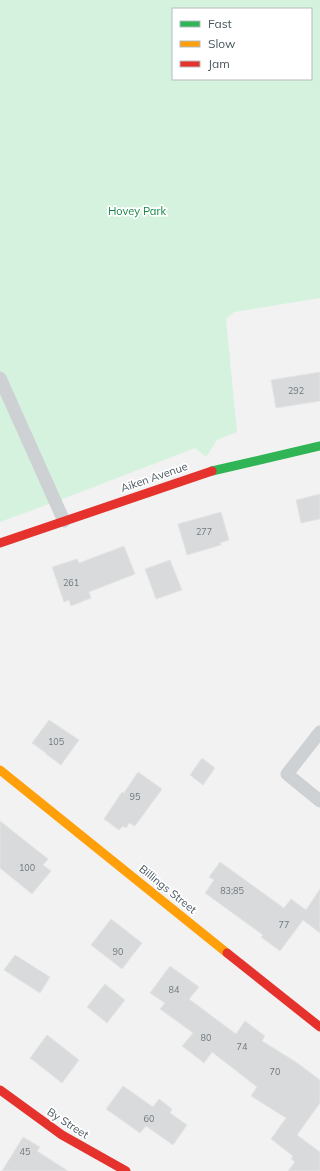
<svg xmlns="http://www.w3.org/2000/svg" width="320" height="1171" font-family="Mulish,sans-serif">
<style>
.green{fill:#d5f2df;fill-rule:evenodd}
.building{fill:#d9dadb;stroke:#e3e4e4}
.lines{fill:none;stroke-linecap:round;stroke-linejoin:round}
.lane{stroke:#cdd1d3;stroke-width:13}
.fast{stroke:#30b455;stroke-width:9}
.slow{stroke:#ff9f0a;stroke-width:9}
.jam{stroke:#e5322d;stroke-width:9}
.labels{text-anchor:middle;stroke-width:3.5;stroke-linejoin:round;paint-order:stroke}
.number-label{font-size:9px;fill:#6d787f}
.park-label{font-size:11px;fill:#138645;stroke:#fff}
.street-label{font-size:11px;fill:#47565f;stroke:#fff}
</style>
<rect width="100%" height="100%" fill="#f2f2f2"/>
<path class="green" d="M0 0H320V298L234 312 226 319 237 432 217 440 206 457 195 448 65 498 0 522ZM173 9H311V79H173Z"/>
<g class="building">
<polygon points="320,372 320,401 276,408 271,380"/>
<polygon points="320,494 320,519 301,523 296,500"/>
<polygon points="221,512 229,540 220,543 221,545 187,555 178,524"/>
<polygon points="124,546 135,574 89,592 91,598 71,606 69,600 64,602 52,567 77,559 79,563"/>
<polygon points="170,560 182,590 156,599 145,569"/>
<polygon points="49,720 79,740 61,765 46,754 46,753 32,743"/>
<polygon points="202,758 215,768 203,785 190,775"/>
<polygon points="138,772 162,789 135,826 129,823 126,828 123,826 119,830 104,819 122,792 124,793"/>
<polygon points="0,821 48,859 43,865 51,871 32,894 0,868"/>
<polygon points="220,862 284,908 291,899 306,910 320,889 320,933 303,920 280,951 261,937 263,935 205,893 214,880 209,877"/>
<polygon points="111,919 142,943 122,969 91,945"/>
<polygon points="15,955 50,977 40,993 4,970"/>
<polygon points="170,966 199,987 189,999 236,1034 245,1021 265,1036 262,1041 296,1062 320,1080 320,1103 297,1135 320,1152 320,1171 288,1171 295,1162 291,1159 293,1156 271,1139 286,1118 251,1096 257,1087 212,1052 204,1063 182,1046 193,1033 160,1009 165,1003 150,993"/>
<polygon points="105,984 125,1000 107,1023 87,1007"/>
<polygon points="47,1035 79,1060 62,1083 30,1058"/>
<polygon points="123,1086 153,1107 159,1099 172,1109 170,1113 187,1125 173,1145 146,1126 140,1133 106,1109"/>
<polygon points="23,1137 40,1147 37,1151 68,1171 2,1171"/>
</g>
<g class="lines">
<g class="lane">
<polyline points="0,378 64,521"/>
<polyline points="320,732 287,774 320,801"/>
</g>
<polyline class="fast" points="212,471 320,446"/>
<polyline class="slow" points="0,770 227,953"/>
<g class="jam">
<polyline points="0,543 212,471"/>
<polyline points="227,953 320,1027"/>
<polyline points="0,1090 62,1135 126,1171"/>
</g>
</g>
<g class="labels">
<g class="number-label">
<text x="296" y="394">292</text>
<text x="204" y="535">277</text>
<text x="71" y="586">261</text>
<text x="56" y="745">105</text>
<text x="135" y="800">95</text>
<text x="27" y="871">100</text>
<text x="232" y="894">83;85</text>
<text x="284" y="928">77</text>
<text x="118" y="955">90</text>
<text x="174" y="993">84</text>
<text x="206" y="1041">80</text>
<text x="242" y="1050">74</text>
<text x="275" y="1075">70</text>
<text x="149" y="1122">60</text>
<text x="25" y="1155">45</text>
</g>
<g class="park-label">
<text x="137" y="215">Hovey Park</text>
</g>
<g class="street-label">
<text transform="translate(154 477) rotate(-19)" y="4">Aiken Avenue</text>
<text transform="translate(168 889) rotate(39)" y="4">Billings Street</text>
<text transform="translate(68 1123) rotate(33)" y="4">By Street</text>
</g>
</g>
<rect x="172" y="8" width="140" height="72" fill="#ffffff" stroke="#b5bbbf"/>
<rect x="180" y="21" width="20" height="6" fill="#30b455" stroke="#b5bbbf"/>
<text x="208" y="28" font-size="12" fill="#47565f">Fast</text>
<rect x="180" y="41" width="20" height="6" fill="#ff9f0a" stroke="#b5bbbf"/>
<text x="208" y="48" font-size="12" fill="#47565f">Slow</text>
<rect x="180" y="61" width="20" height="6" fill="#e5322d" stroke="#b5bbbf"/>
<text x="208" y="68" font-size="12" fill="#47565f">Jam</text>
</svg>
